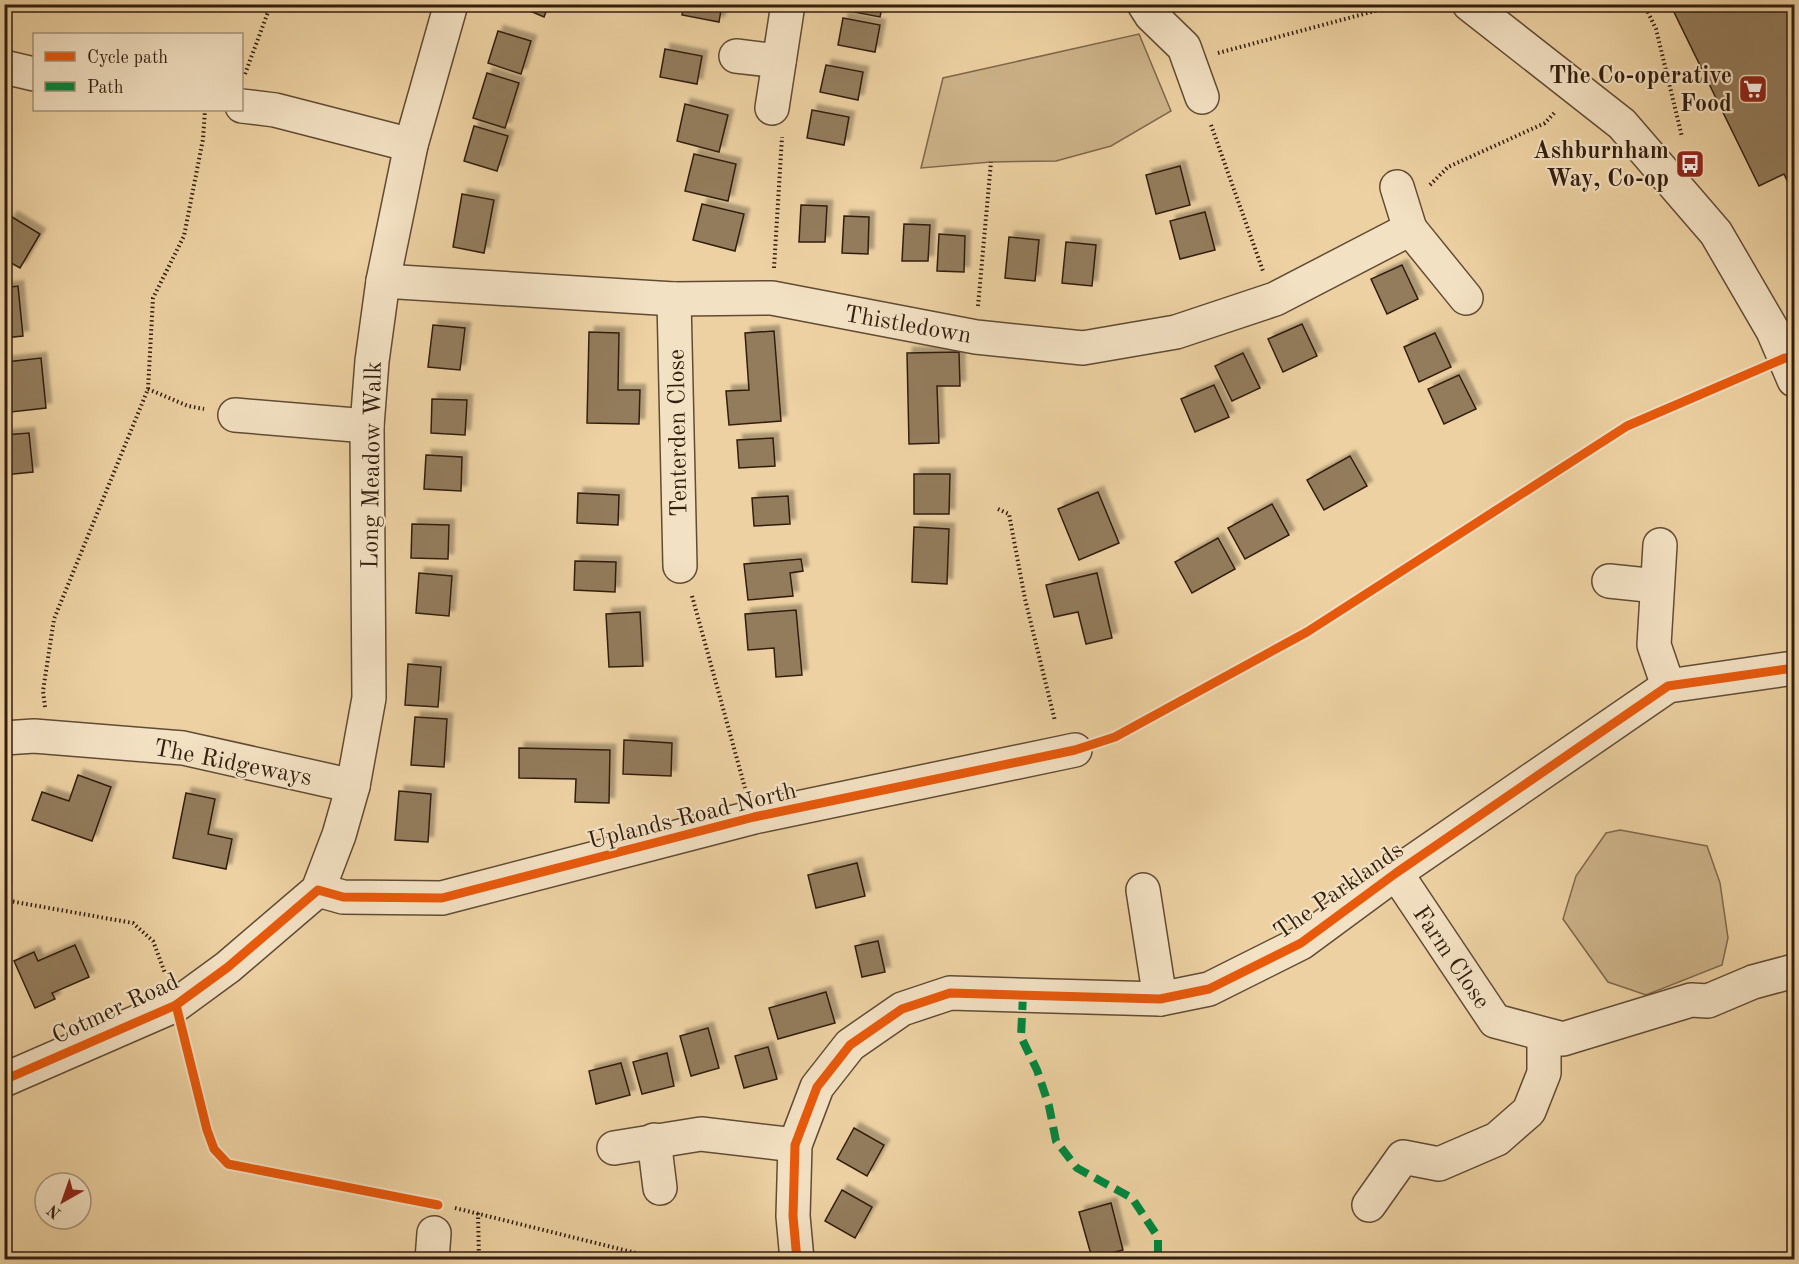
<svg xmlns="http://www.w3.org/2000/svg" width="1799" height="1264" font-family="'Old Standard TT',serif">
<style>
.green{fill:#cdb389;stroke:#80684c;stroke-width:1.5}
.building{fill:#937b5b;stroke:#321e0f;stroke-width:1.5;filter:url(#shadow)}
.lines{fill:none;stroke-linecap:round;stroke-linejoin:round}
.minor-casing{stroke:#614b34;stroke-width:36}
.path{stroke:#321e0f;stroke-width:4;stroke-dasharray:1.5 3;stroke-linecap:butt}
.minor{stroke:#f3e1c3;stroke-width:33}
.quiet{stroke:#00873e;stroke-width:8;stroke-dasharray:15 8;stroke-linecap:butt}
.cycleway-casing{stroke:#f3e1c3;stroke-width:13}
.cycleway{stroke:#e8590c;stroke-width:9}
.labels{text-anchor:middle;stroke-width:4.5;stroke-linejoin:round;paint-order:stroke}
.poi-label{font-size:24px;font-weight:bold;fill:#321e0f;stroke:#f3e1c3;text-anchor:end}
.street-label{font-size:24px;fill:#321e0f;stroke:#f3e1c3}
</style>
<defs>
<filter id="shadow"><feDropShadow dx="5.5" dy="-5.5" stdDeviation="1.5" flood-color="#0004"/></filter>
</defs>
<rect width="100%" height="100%" fill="#edd1a2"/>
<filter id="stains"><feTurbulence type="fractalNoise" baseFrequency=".00333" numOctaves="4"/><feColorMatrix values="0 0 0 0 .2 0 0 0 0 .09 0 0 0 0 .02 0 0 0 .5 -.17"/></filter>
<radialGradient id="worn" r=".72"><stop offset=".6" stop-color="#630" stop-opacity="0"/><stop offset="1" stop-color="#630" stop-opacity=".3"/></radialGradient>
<g class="green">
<polygon points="1139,34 1171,111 1111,146 1056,161 991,162 921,168 943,78"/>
<polygon points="1620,830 1707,846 1720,883 1728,938 1722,965 1646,995 1608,982 1563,919 1576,876 1606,833"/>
</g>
<g class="building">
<polygon points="514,4 549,4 544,17"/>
<polygon points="684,4 722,4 719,22 682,15"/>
<polygon points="844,4 883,4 880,17 843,10"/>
<polygon points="1670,4 1794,4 1794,196 1784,174 1759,186"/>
<polygon points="843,18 880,25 875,52 838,45"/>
<polygon points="498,31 531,41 521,74 488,63"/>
<polygon points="665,49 702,56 697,84 660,77"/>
<polygon points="826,65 863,72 858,100 820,92"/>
<polygon points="487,73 519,83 505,128 473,118"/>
<polygon points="685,104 728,115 719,152 677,141"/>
<polygon points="812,110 849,117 844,145 807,138"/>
<polygon points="474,126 508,136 497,171 464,161"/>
<polygon points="694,154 736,164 728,201 685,191"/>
<polygon points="1180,166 1190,205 1156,214 1146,175"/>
<polygon points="462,194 494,200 484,253 453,247"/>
<polygon points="702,204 744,214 735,251 693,240"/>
<polygon points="801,205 827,206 825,242 799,242"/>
<polygon points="1205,212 1215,250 1180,259 1170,221"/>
<polygon points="844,216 869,217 868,254 842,253"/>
<polygon points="12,217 40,234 20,268 4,259 4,229"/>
<polygon points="904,224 930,225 928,261 902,261"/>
<polygon points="939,234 965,236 964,272 937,271"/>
<polygon points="1009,237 1039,240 1035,281 1005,278"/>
<polygon points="1066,242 1096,245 1092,286 1062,283"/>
<polygon points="1402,265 1418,299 1387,314 1371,279"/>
<polygon points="18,286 23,336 4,338 4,288"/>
<polygon points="1302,324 1317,356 1283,372 1268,339"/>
<polygon points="433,325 465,328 460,370 428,367"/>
<polygon points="774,331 781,421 729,425 726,391 749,390 745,333"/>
<polygon points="589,332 619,333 618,390 640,390 639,424 587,423"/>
<polygon points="1435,333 1451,367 1419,382 1404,347"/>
<polygon points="959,352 960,386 937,386 939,443 909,444 907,353"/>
<polygon points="1243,353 1260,388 1232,401 1215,366"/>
<polygon points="41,358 46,408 11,412 6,362"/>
<polygon points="1459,375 1476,409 1444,424 1428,389"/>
<polygon points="1214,385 1229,417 1195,432 1181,399"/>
<polygon points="432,399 467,400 465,435 431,433"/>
<polygon points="29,433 33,472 4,475 4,435"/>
<polygon points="773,438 775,466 739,468 737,440"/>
<polygon points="426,455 462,457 461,491 424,489"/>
<polygon points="1350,456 1367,486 1324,510 1307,480"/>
<polygon points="914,474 950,474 949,514 914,514"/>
<polygon points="1098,492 1119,543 1079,560 1058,509"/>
<polygon points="578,493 619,495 618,525 577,523"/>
<polygon points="788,496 790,524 754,526 752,498"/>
<polygon points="1272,504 1289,535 1245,559 1228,528"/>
<polygon points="412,524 449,525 448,559 411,558"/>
<polygon points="914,527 949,529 947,584 912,582"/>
<polygon points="1218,538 1235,569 1192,593 1175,562"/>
<polygon points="801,559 803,571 790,573 793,596 748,600 744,564"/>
<polygon points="575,561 616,562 615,592 574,590"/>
<polygon points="419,573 452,576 449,616 416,613"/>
<polygon points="1097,573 1112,638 1086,644 1078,612 1054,617 1046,585"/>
<polygon points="796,610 802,675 776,677 774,648 748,650 745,614"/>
<polygon points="640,612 643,666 609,667 606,614"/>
<polygon points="408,664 441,667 438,707 405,705"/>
<polygon points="415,717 447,719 444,767 411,765"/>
<polygon points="624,740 672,743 671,776 623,774"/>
<polygon points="519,748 610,750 609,803 575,802 576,779 519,778"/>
<polygon points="78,775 111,787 92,841 32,820 42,792 69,801"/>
<polygon points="399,791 431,794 428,842 395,840"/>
<polygon points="186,793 215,799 208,834 232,839 226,869 173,858"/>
<polygon points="857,863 865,896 816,908 808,875"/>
<polygon points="878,941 885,972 862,977 855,946"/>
<polygon points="75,945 89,977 52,993 55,999 35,1008 14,961 34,952 38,961"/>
<polygon points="826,992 835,1023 778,1039 769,1008"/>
<polygon points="708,1028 719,1068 691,1076 680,1036"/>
<polygon points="768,1047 777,1079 744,1088 735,1056"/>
<polygon points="667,1053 674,1086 642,1094 633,1062"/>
<polygon points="621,1063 630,1095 596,1104 589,1071"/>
<polygon points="854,1128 884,1145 867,1176 837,1159"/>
<polygon points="842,1190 872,1207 855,1238 825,1221"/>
<polygon points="1111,1203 1123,1250 1092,1258 1079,1212"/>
</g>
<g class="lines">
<g class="minor-casing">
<g id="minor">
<polyline points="1144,4 1151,15 1184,47 1202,97"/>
<polyline points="1469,4 1622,124 1716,233 1773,331 1794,380"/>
<polyline points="736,56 779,61"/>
<polyline points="4,67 34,74"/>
<polyline points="242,106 275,110 411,145"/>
<polyline points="772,108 788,4"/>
<polyline points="1397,187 1410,229"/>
<polyline points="383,281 674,299 772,298 976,337 1083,348 1176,332 1275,299 1410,229 1466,298"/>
<polyline points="674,299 680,566"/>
<polyline points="235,415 367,426"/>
<polyline points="1660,545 1654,645 1668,686"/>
<polyline points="1609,581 1657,586"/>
<polyline points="4,738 34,736 183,748 353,786"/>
<polyline points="1396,873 1495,1021 1563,1039 1691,1000 1708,1001 1753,982 1794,971"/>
<polyline points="318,890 343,897 442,898 754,817 1075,750"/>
<polyline points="1143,890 1160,999"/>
<polyline points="4,1080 176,1005 228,967 318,890 339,835 353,786 369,698 367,426 372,361 383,281 411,145 451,4"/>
<polyline points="654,1140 660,1188"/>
<polyline points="614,1148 701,1134 795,1145"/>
<polyline points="1369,1205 1403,1157 1439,1164 1497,1139 1529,1111 1544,1073 1544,1035"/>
<polyline points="432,1260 434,1233"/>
<polyline points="797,1260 793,1216 795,1145 817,1087 850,1045 902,1009 950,993 1160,999 1209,989 1301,943 1396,873 1668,686 1794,668"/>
</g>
</g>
<g class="path">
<polyline points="1644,4 1656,29 1682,137"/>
<polyline points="1218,53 1401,4"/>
<polyline points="245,74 271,4"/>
<polyline points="1211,125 1263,271"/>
<polyline points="1430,185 1448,167 1545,123 1556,111"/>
<polyline points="774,268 782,137"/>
<polyline points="978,306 991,162"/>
<polyline points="148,389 188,406 204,409"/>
<polyline points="998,509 1009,514 1025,599 1055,721"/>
<polyline points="692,596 745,788"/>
<polyline points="45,707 43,691 54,619 148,389 153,298 184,236 203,139 205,110"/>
<polyline points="4,785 8,769"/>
<polyline points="4,900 133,923 153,941 165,973"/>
<polyline points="455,1208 648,1256 648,1260"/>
<polyline points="478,1213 479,1260"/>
</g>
<use href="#minor" class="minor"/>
<polyline class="quiet" points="1023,995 1021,1037 1037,1070 1049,1106 1056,1141 1077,1168 1132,1198 1158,1237 1158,1260"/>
<g class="cycleway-casing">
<g id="cycleway">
<polyline points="176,1005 207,1130 214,1149 228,1164 438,1205"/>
<polyline points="4,1080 176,1005 228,967 318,890 343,897 442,898 754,817 1075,750 1115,737 1307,632 1627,426 1785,358 1794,358"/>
<polyline points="797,1260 793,1216 795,1145 817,1087 850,1045 902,1009 950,993 1160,999 1209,989 1301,943 1396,873 1668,686 1794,668"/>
</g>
</g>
<use href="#cycleway" class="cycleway"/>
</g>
<defs>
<g id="supermarket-square" transform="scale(1.5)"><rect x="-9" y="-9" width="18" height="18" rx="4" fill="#8f2418" stroke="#f3e1c3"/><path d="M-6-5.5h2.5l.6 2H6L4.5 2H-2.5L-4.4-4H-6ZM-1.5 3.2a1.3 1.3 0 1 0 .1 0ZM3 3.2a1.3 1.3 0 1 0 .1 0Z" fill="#fff"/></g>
<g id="bus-square" transform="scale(1.5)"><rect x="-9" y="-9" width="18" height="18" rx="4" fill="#8f2418" stroke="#f3e1c3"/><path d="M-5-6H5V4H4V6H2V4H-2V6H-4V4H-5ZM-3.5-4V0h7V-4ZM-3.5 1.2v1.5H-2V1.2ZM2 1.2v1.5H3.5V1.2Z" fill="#fff"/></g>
</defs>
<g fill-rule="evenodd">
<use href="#supermarket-square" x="1753" y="89"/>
<use href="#bus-square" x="1690" y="164"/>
</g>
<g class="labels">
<g class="poi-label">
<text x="1732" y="83">The Co-operative<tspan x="1732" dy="28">Food</tspan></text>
<text x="1669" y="158">Ashburnham<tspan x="1669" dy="28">Way, Co-op</tspan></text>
</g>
<g class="street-label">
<text transform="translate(908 324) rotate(10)" y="8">Thistledown</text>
<text transform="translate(677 433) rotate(-91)" y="8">Tenterden Close</text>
<text transform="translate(371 465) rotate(-89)" y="8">Long Meadow Walk</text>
<text transform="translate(233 762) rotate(11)" y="8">The Ridgeways</text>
<text transform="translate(692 815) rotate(-14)" y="8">Uplands Road North</text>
<text transform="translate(1338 890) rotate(-35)" y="8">The Parklands</text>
<text transform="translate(1452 957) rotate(56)" y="8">Farm Close</text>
<text transform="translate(115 1008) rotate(-25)" y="8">Cotmer Road</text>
</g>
</g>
<rect width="1799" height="1264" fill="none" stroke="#edd1a2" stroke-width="24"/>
<rect x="6" y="6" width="1787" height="1252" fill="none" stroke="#321e0f" stroke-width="3"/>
<rect x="12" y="12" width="1775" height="1240" fill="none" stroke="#321e0f" stroke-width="1.5"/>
<rect x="33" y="33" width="210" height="78" fill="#f3e1c3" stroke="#a6937b" stroke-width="1.5"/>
<rect x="45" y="52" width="30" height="9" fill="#e8590c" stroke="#a6937b" stroke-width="1.5"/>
<text x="87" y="63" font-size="18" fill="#321e0f">Cycle path</text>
<rect x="45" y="82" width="30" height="9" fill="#00873e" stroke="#a6937b" stroke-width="1.5"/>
<text x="87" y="93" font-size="18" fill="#321e0f">Path</text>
<g transform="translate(63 1201) rotate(220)"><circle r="28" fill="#f3e1c3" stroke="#a6937b" stroke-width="1.5"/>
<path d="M0-4.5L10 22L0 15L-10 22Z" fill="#8f2418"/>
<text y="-9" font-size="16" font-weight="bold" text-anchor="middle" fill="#321e0f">N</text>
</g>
<rect width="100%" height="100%" filter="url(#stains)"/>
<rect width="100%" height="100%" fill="url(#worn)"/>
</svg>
